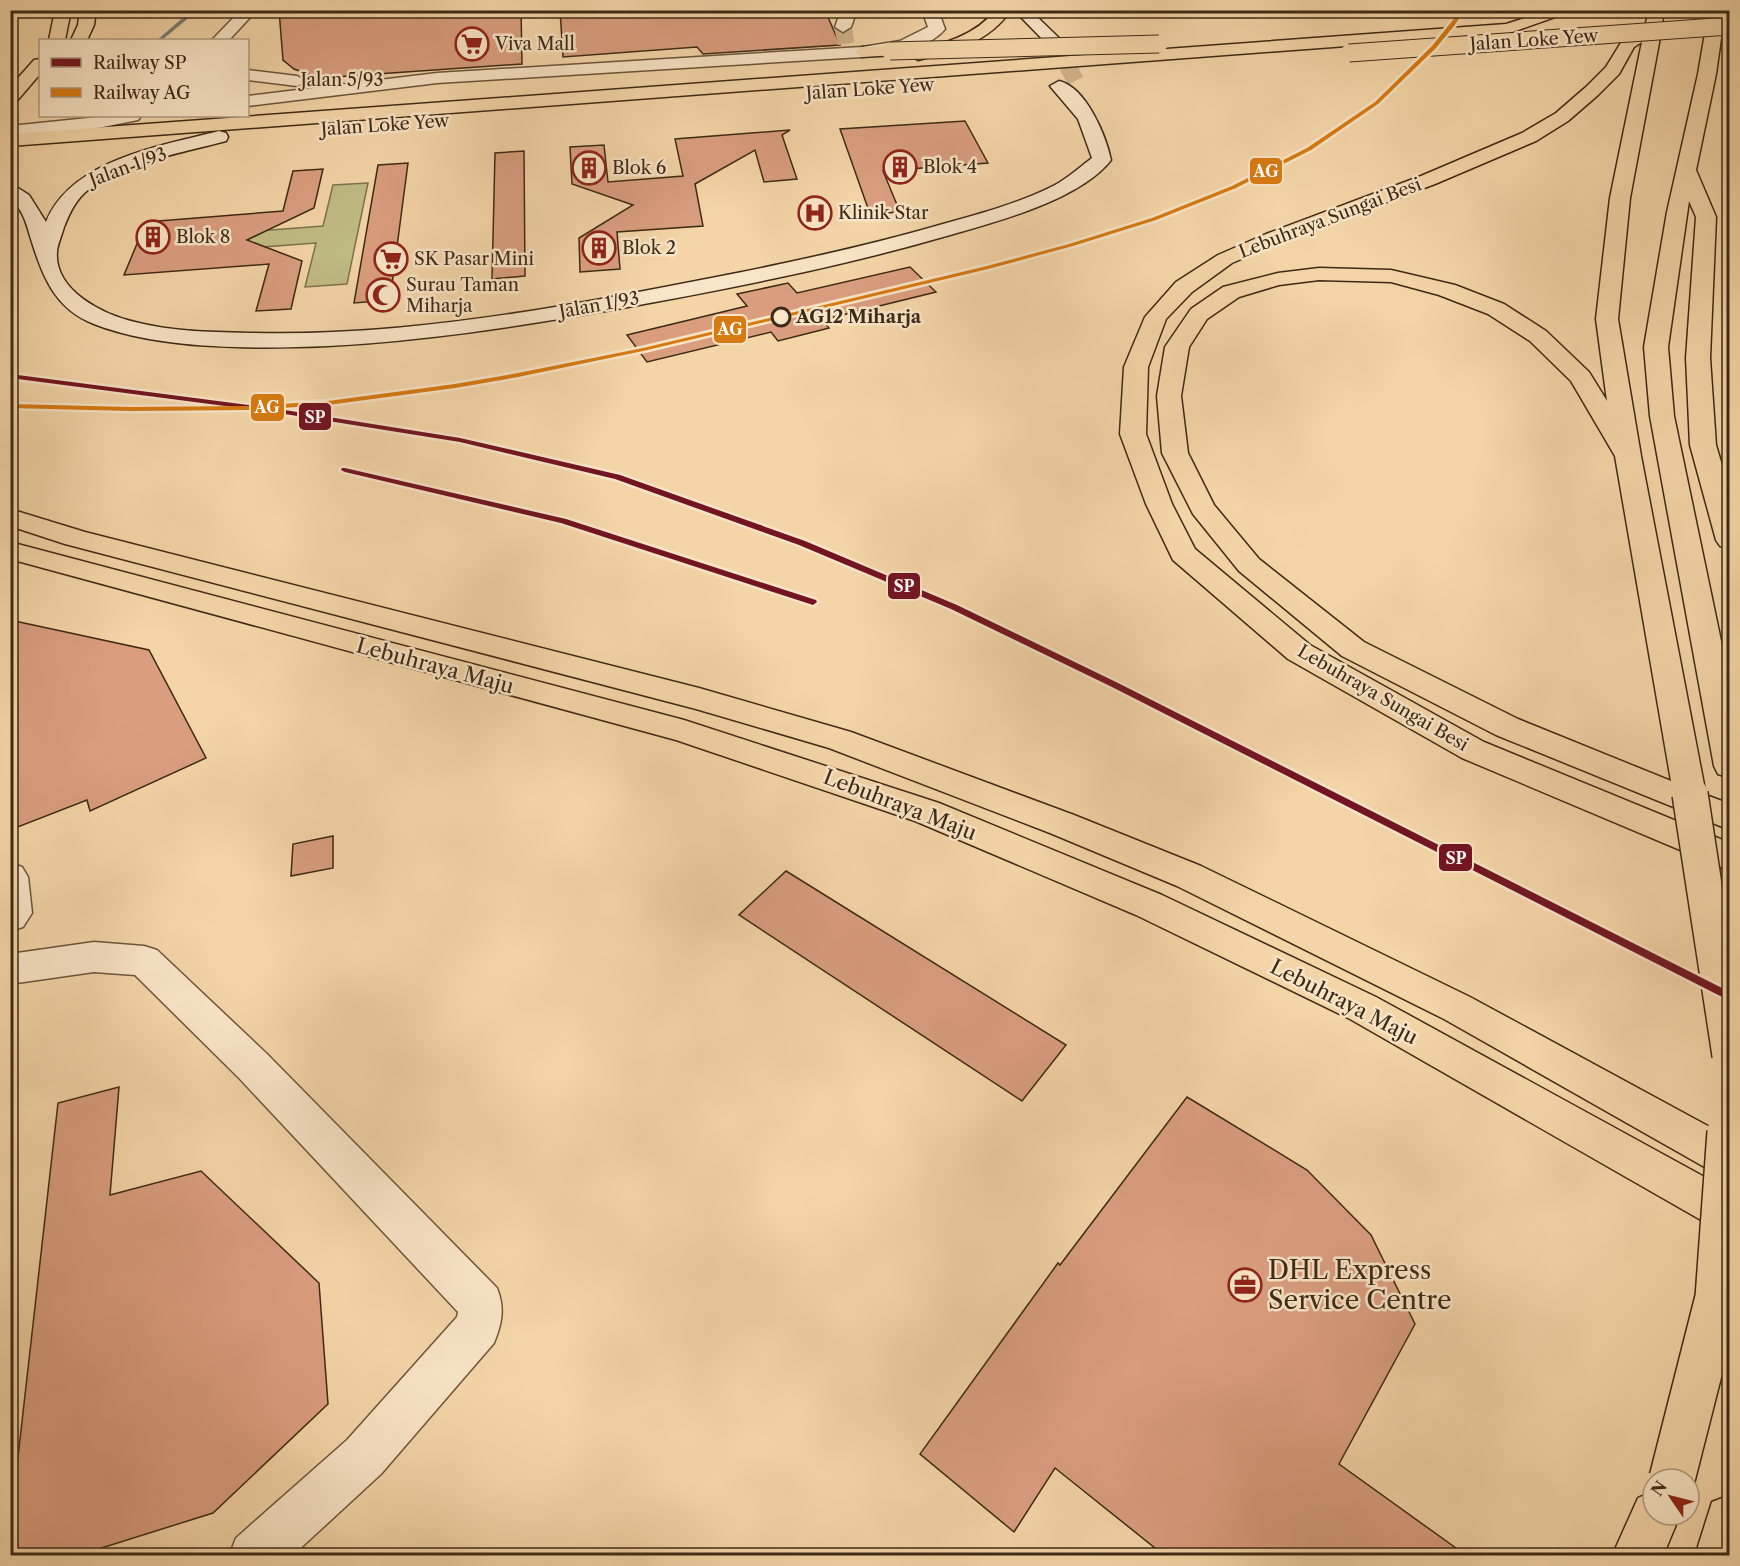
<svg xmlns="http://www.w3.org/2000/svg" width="1740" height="1566" font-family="'Libre Caslon Text',serif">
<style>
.green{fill:#c0bc84;stroke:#7e734d;stroke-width:1.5}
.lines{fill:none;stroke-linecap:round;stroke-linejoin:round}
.stream{fill:#787e74;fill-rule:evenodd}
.building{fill:#da9e7f;stroke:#3d2a16;stroke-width:1.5}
.street-tunnel{stroke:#cfb38b;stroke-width:17;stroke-dasharray:17 9;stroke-linecap:butt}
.secondary-tunnel{stroke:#cfb38b;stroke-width:17;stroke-dasharray:17 9;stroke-linecap:butt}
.street-casing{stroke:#6b553a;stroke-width:3}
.secondary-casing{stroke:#3d2a16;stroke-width:3}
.highway-casing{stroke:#3d2a16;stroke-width:3}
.street{fill:#f8e4c6;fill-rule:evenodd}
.secondary{fill:#f8e4c6;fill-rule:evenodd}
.highway{fill:#f4d5a8;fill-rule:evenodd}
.highway-bridge-far2-casing{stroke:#3d2a16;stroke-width:19;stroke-linecap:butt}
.highway-bridge-far1-casing{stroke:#3d2a16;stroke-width:38;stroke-linecap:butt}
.highway-bridge-casing{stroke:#3d2a16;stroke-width:48;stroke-linecap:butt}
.highway-bridge-far2{stroke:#f4d5a8;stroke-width:17}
.highway-bridge-far1{stroke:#f4d5a8;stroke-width:35}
.highway-bridge{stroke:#f4d5a8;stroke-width:45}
.rail-1-casing{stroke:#f8e4c6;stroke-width:5}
.rail-2-casing{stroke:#f8e4c6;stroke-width:5}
.rail-1{fill:#721422;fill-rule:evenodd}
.rail-2{fill:#d77a11;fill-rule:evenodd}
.stop-dot{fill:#f8e4c6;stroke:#3d2a16;stroke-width:3}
.labels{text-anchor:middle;stroke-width:5;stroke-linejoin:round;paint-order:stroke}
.far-street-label{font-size:18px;fill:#3d2a16;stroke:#f8e4c6}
.far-poi-label{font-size:18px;fill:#3d2a16;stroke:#f8e4c6;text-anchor:start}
.far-stop-label{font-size:18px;font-weight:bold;fill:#3d2a16;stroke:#f8e4c6;text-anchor:start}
.street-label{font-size:21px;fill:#3d2a16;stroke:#f8e4c6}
.near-poi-label{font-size:26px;fill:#3d2a16;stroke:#f8e4c6;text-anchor:start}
.line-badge{stroke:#f8e4c6;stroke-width:2}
.badge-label{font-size:16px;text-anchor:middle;font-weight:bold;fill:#fff}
</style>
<rect width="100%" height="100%" fill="#f4d5a8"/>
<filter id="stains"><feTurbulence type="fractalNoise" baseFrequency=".00333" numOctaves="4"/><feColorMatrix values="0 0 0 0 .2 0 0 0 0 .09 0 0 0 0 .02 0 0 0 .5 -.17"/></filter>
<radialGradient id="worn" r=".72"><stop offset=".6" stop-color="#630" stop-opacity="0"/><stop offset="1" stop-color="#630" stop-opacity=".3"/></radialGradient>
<polygon class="green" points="368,183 347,284 305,287 316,243 182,253 189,236 323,226 333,185"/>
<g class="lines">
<polygon class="stream" points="192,10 198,10 162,40 157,40"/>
</g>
<g class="building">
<polygon points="279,10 521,10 522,64 319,78 294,69 283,60"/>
<polygon points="560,10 825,10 840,45 703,54 697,47 563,57"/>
<polygon points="965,121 988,163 883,171 900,212 870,214 840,129"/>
<polygon points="790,130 782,135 797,179 764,182 755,150 695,184 703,226 617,232 620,269 580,272 579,238 633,205 572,184 570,147 604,145 608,182 683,176 675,139"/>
<polygon points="524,151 525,276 492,279 495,153"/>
<polygon points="408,163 390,300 354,303 378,165"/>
<polygon points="323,169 314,208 247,240 302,261 291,309 256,311 269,264 124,275 146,222 283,211 293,171"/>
<polygon points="910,267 936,292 822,320 829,328 778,341 771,332 647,362 627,335 747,306 737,294 788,283 797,293"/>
<polygon points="10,620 149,650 206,758 90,811 87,800 10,830"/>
<polygon points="333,836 333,868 291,876 293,844"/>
<polygon points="786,871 1066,1045 1022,1101 739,915"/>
<polygon points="119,1087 110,1195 201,1171 319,1283 328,1404 213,1513 76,1556 10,1556 10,1528 58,1103"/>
<polygon points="1187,1097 1307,1170 1371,1235 1415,1324 1339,1464 1467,1556 1165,1556 1055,1468 1014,1532 920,1454 1058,1263 1060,1265"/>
</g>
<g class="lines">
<polyline class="street-tunnel" points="843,27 846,44"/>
<polyline class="secondary-tunnel" points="1055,43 1079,87"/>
<g class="street-casing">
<g id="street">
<polygon points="241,10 257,10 229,40 212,40"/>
<polygon points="841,10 857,10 851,27 843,32 835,27"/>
<polygon points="877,10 899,10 892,15 878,13"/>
<path d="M922 10H938L945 29C927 51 888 53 862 57L437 83 248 106V96L437 73 862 47 900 41 928 27Z"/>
<polygon points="248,70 297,76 306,81 297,86 248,80"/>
<polygon points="108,116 141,116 138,120 93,129 10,137 10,126"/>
<polygon points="10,863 22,867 28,877 32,913 23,927 10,931"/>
<path d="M94 942 144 946 157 950 267 1054 497 1288C505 1308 502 1323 494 1343L381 1474 292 1556H229L236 1538 347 1440 457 1317 458 1312 239 1078 135 975 94 972 10 984V954Z"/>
</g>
</g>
<g class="secondary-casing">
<g id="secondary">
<polygon points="1014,10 1030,10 1061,40 1063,43 1061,46 1049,46"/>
<path d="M1059 81C1086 87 1106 136 1111 160 1079 201 992 223 943 237 836 268 726 289 617 309 521 326 425 341 328 346 258 349 160 350 94 324 53 308 42 274 30 236 26 222 22 208 10 199V183L29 195 46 222C71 160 160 146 219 131L226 133 228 137 226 141C181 153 127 162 89 189 76 199 70 212 64 227 62 235 57 245 57 252 54 291 104 315 135 322 172 332 215 332 253 333 415 337 578 304 737 273 806 259 875 244 943 224 980 214 1020 203 1055 185 1068 178 1080 167 1092 158L1078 119 1050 86Z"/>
</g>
</g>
<g class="highway-casing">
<g id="highway">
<polygon points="55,10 71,10 65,40 49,40"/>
<polygon points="80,10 96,10 94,25 87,40 71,40 78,25"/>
<path d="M995 10H1011C989 42 954 52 918 60L910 55 912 51C942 44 976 36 995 10Z"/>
<polygon points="1550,10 1575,10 1507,34 10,146 10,134 1506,24"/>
<path d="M1656 10 1663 15 1662 27 1630 198 1618 319 1641 456 1706 795 1730 804V830L1496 735 1342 656 1239 571 1193 514 1162 453 1157 396 1165 347 1191 309 1223 287 1278 273 1319 268 1391 270 1455 285 1504 304 1546 331 1589 372 1607 401 1596 319 1610 198 1642 42 1634 47 1619 74 1598 95 1568 121 1536 141 1435 184 1280 242 1232 263 1192 292 1166 319 1148 367 1146 434 1172 504 1195 549 1310 645 1484 742 1730 843V871L1462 758 1288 659 1173 560 1146 504 1120 434 1124 367 1145 317 1176 282 1218 255 1266 234 1421 176 1522 133 1556 113 1586 87 1606 67 1622 41 1645 26 1649 12ZM1319 280 1391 282 1439 295 1488 314 1530 341 1571 381 1615 456 1671 781 1518 719 1364 642 1259 559 1214 505 1188 453 1181 396 1189 347 1207 319 1239 297 1279 285Z"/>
<polygon points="1709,10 1725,10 1716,74 1696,170 1716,217 1710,358 1716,445 1730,492 1730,548 1720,546 1716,540 1690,445 1686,358 1696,217 1689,201 1668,347 1674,416 1730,684 1730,778 1718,774 1714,766 1650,416 1644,347 1667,212 1698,74"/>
<polygon points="890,46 896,47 898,51 896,55 862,57 854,52 862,47"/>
<polygon points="40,59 40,74 16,102 10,103 10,87 34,60"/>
<polygon points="10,509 85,532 699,688 851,732 1074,815 1201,866 1470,997 1730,1138 1730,1179 1715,1173 1444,1019 1177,886 1050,833 829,748 696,709 65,544 10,526"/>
<polygon points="10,542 684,720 939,803 1162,895 1376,997 1730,1191 1730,1234 1715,1228 1350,1019 1136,915 915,821 676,740 10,559"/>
<polygon points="1653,1491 1653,1515 1680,1515 1663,1556 1612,1556 1638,1498"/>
<polygon points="1730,1495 1730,1556 1695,1556 1712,1502"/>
</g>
</g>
<use href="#street" class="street"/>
<use href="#secondary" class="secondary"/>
<use href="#highway" class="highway"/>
<g class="highway-bridge-far2-casing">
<g id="highway-bridge-far2">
<polyline points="890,51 1159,44"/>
<polyline points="1349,53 1730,26"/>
</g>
</g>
<g class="highway-bridge-far1-casing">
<polyline id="highway-bridge-far1" points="1690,794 1730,1055"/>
</g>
<g class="highway-bridge-casing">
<polyline id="highway-bridge" points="1672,1479 1718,1298 1730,1132"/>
</g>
<use href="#highway-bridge-far2" class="highway-bridge-far2"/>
<use href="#highway-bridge-far1" class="highway-bridge-far1"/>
<use href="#highway-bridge" class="highway-bridge"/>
<g class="rail-1-casing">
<g id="rail-1">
<polygon points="10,374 272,408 460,438 620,475 805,541 957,605 1118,683 1730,992 1730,1001 1112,687 951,609 799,545 615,479 460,442 272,412 10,378"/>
<polygon points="342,468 345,468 566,519 816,600 817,602 813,605 810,604 561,523 345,472 341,470"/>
</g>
</g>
<g class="rail-2-casing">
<polygon id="rail-2" points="1461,10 1465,10 1454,26 1436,48 1378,104 1311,150 1236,188 1156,220 1073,246 988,269 643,351 518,377 455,388 328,405 249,410 130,411 10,408 10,404 130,407 249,406 328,401 455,384 518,373 643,348 987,266 1069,244 1152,218 1232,186 1307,148 1375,102 1432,46"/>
</g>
<use href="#rail-1" class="rail-1"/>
<use href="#rail-2" class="rail-2"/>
</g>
<defs>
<g id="supermarket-ring" transform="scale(1.725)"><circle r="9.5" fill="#f8e4c6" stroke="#8f2418" stroke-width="1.5"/><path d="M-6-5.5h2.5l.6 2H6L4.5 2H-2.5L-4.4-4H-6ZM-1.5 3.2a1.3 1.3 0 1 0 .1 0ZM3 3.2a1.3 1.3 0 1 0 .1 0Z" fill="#8f2418"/></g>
<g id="building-ring" transform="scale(1.725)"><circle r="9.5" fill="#f8e4c6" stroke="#8f2418" stroke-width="1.5"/><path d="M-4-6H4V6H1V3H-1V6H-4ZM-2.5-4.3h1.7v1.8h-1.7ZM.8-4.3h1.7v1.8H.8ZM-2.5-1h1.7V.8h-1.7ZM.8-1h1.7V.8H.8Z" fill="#8f2418"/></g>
<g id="hospital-ring" transform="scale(1.725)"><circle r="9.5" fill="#f8e4c6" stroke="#8f2418" stroke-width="1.5"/><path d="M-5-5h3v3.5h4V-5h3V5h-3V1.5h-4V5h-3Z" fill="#8f2418"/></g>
<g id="mosque-ring" transform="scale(1.725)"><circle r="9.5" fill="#f8e4c6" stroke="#8f2418" stroke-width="1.5"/><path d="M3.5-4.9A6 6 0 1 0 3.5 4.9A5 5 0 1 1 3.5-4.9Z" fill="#8f2418"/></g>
<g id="office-ring" transform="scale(1.725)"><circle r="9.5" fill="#f8e4c6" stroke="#8f2418" stroke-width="1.5"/><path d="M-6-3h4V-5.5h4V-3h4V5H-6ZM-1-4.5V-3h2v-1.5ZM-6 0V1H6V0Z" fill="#8f2418"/></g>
</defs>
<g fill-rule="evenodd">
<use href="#supermarket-ring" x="472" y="44"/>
<use href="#building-ring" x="900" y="167"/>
<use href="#building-ring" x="589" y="168"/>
<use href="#hospital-ring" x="815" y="213"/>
<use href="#building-ring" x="153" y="237"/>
<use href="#building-ring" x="599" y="248"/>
<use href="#supermarket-ring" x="391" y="259"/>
<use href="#mosque-ring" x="383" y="295"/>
<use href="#office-ring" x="1245" y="1285"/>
</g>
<circle class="stop-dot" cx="781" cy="317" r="9"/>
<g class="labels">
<g class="far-street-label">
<text transform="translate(1534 40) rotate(-4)" y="6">Jalan Loke Yew</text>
<text x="342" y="86">Jalan 5/93</text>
<text transform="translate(870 89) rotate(-4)" y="6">Jalan Loke Yew</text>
<text transform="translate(385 125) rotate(-4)" y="6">Jalan Loke Yew</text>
<text transform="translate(128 167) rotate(-20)" y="6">Jalan 1/93</text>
<text transform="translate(1330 218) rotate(-21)" y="6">Lebuhraya Sungai Besi</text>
<text transform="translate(599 305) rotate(-10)" y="6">Jalan 1/93</text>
<text transform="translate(1383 698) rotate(30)" y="6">Lebuhraya Sungai Besi</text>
</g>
<g class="far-poi-label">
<text x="495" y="50">Viva Mall</text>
<text x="923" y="173">Blok 4</text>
<text x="612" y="174">Blok 6</text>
<text x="838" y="219">Klinik Star</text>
<text x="176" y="243">Blok 8</text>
<text x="622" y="254">Blok 2</text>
<text x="414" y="265">SK Pasar Mini</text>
<text x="406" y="291">Surau Taman<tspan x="406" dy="21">Miharja</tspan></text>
</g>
<g class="far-stop-label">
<text x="796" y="323">AG12 Miharja</text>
</g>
<g class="street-label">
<text transform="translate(435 666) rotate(15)" y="7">Lebuhraya Maju</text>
<text transform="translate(900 805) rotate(21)" y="7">Lebuhraya Maju</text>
<text transform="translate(1344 1002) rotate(27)" y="7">Lebuhraya Maju</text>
</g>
<g class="near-poi-label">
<text x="1268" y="1279">DHL Express<tspan x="1268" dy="30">Service Centre</tspan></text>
</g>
</g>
<g class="line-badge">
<rect x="1249" y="157" width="34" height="28" rx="6" fill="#d77a11"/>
<rect x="713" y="315" width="34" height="29" rx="6" fill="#d77a11"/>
<rect x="250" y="393" width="35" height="29" rx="6" fill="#d77a11"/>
<rect x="298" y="402" width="34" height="29" rx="6" fill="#721422"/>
<rect x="887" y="572" width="34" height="28" rx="6" fill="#721422"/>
<rect x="1438" y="843" width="35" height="29" rx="6" fill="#721422"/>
</g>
<g class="badge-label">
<text x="1266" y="177">AG</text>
<text x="730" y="335">AG</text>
<text x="267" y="413">AG</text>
<text x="315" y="423">SP</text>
<text x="904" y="592">SP</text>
<text x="1456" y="864">SP</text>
</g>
<rect width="1740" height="1566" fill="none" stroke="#f4d5a8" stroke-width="36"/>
<rect x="12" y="12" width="1716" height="1542" fill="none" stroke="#3d2a16" stroke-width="3"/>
<rect x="18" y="18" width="1704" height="1530" fill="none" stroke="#3d2a16" stroke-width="1.5"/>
<rect x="39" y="39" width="210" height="78" fill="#f8e4c6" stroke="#ad9a80" stroke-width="1.5"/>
<rect x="51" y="58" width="30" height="9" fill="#721422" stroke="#ad9a80" stroke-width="1.5"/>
<text x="93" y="69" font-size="18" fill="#3d2a16">Railway SP</text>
<rect x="51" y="88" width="30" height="9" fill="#d77a11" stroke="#ad9a80" stroke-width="1.5"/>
<text x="93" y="99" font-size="18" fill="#3d2a16">Railway AG</text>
<g transform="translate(1671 1497) rotate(305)"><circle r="28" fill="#f8e4c6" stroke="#ad9a80" stroke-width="1.5"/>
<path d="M0-4.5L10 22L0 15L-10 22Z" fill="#8f2418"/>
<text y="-9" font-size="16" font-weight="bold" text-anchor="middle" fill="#3d2a16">N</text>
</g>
<rect width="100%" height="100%" filter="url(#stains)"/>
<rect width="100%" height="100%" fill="url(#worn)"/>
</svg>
